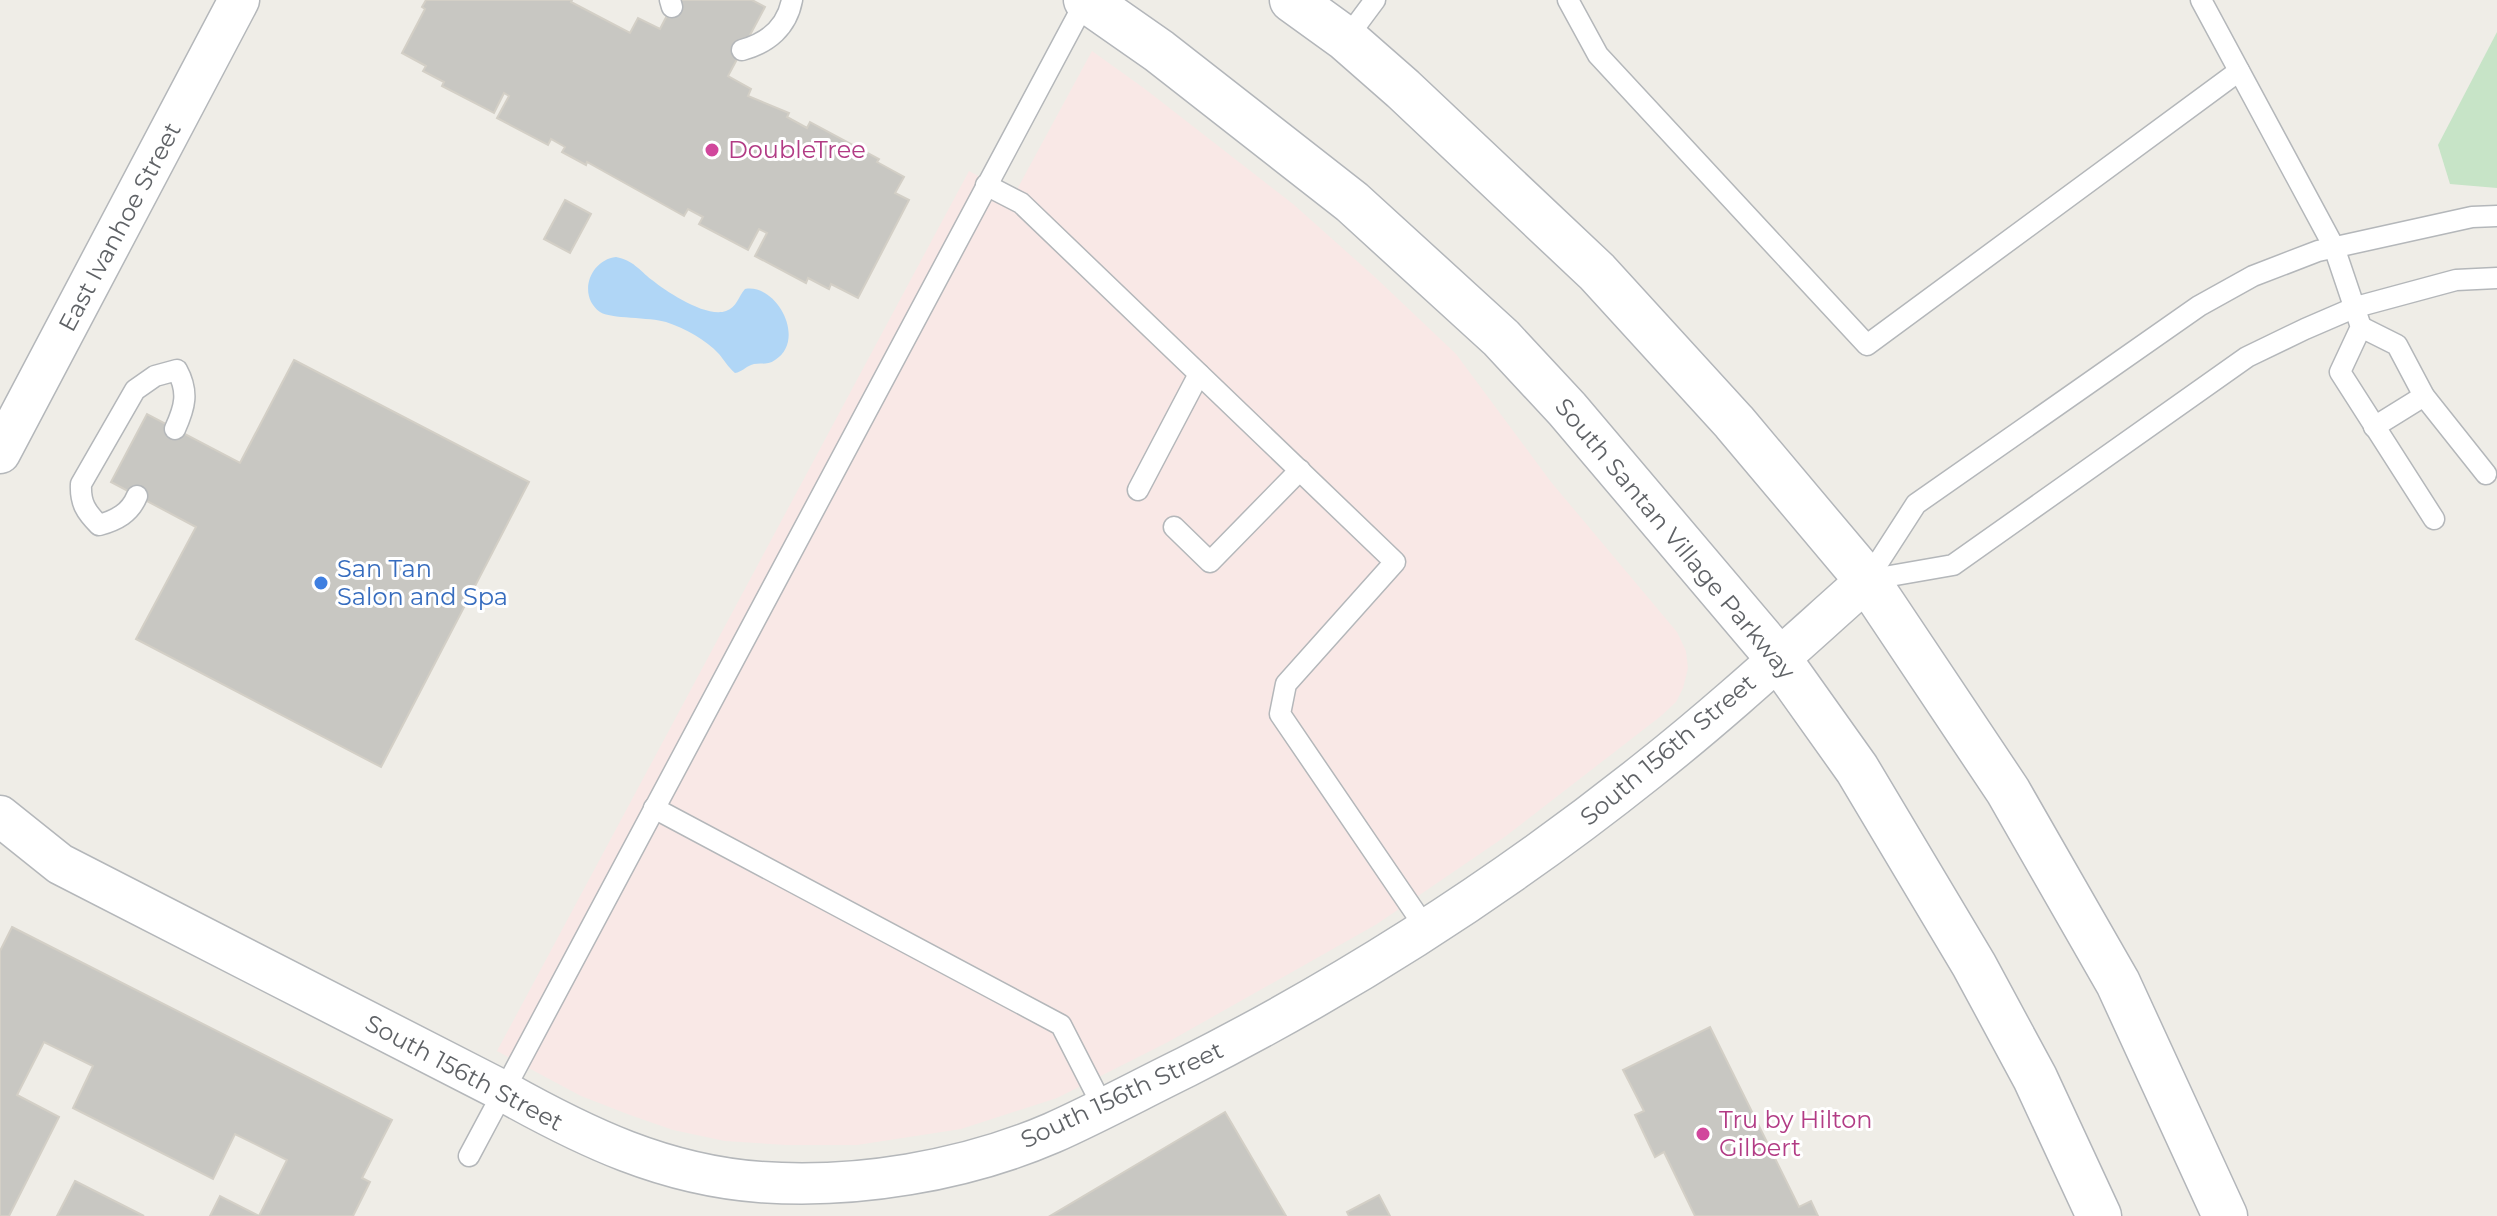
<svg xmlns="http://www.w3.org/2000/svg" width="2497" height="1216" font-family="Montserrat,sans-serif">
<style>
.medical{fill:#f9e8e6}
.green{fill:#c7e4c7}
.water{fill:#b0d6f6}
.building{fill:#c8c7c2;stroke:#d3cfc6;stroke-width:2}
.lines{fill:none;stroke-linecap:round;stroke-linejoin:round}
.service-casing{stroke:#b4b7ba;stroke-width:23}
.minor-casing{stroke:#b4b7ba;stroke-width:43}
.secondary-casing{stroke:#b3b6ba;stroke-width:47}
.service{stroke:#fff;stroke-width:20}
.minor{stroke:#fff;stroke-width:40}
.secondary{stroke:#fff;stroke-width:44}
.hotel-dot{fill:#d1479c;stroke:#fff;stroke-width:3}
.shop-dot{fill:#3f7fe0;stroke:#fff;stroke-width:3}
.labels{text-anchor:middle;stroke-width:6;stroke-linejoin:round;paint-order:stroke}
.hotel-label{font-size:24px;fill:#b23c85;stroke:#fff;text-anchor:start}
.street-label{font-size:24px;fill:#5f6266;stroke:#fff}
.shop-label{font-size:24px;fill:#366cbe;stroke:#fff;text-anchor:start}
</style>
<rect width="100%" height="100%" fill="#efede7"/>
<polygon class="medical" points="1092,51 1145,89 1293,204 1376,278 1456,354 1551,482 1677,632 1686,651 1688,668 1683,688 1676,702 1661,716 1506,836 1377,924 1168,1042 1057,1098 961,1129 857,1145 787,1145 725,1141 673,1130 630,1115 581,1096 497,1051 969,171 1014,195"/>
<polygon class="green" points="2497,32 2497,188 2450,184 2438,145"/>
<path class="water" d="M616 257C633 260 639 270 652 280 667 292 706 318 726 311 737 307 738 297 745 289 777 283 807 340 775 360 767 366 758 362 751 365 745 367 742 372 735 373 728 367 724 360 719 354 705 339 686 329 666 322 650 317 610 319 600 312 577 295 590 260 616 257Z"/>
<g class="building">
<polygon points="426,0 572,0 571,2 630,33 638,18 660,29 675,0 752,0 765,7 728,76 751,89 748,96 789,113 787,117 807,128 810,122 879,159 877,162 904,177 895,193 909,200 858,298 831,284 829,289 808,278 806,283 755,256 767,233 759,229 748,250 699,224 703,217 688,209 684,216 587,162 586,165 562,152 565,147 551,139 548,145 497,118 509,96 504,93 494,113 442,86 444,82 423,71 426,66 402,53 425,9 422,7"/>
<polygon points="565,200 591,214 570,253 544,239"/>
<polygon points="294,360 529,482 381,767 136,639 196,527 111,482 147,414 240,463"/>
<polygon points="12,927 392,1120 362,1178 370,1182 353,1216 210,1216 220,1196 259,1216 287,1160 235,1134 213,1179 73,1108 93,1066 44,1042 17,1095 59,1117 9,1216 0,1216 0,951"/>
<polygon points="1710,1027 1799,1207 1811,1201 1818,1216 1695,1216 1664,1152 1655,1157 1635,1115 1644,1111 1623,1070"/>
<polygon points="1225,1112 1286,1216 1050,1216"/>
<polygon points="75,1181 144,1216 57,1216"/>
<polygon points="1379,1195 1390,1216 1349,1216 1347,1212"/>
</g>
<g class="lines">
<g class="service-casing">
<g id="service">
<polyline points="670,0 672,7"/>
<polyline points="1568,0 1598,55 1867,345 2239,71"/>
<polyline points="2201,0 2334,247 2361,327 2340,372 2434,519"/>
<polyline points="1346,39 1375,0"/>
<path d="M742 50C768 43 787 27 792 0"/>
<polyline points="986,185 1021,203 1395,562 1286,684 1280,714 1427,930"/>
<polyline points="2361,327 2397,345 2424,396 2486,474"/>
<polyline points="2374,427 2424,396"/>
<polyline points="1138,490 1199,374"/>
<path d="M137 496C130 513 117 520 99 525 86 512 80 503 81 484L135 390 155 376 177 370C189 392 185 407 175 429"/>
<polyline points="1174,527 1210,562 1300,470"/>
<polyline points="1867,580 1916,504 2199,306 2253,276 2318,251 2472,217 2497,216"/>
<polyline points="1867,580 1953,565 2247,357 2305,329 2356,307 2456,280 2497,278"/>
<polyline points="654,808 1061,1025 1103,1107"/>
<polyline points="469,1156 1086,0"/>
</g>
</g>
<g class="minor-casing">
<g id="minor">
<polyline points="0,453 239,0"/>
<path d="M0 816 60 864 503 1091C585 1137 664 1175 760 1182 855 1189 964 1171 1052 1133 1097 1113 1141 1089 1186 1067 1350 984 1504 885 1648 770 1724 710 1795 644 1867 580"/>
</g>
</g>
<g class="secondary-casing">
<g id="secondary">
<polyline points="1086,0 1159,51 1352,202 1501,338 1567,409 1778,658 1857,769 1974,965 2035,1078 2099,1216"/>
<polyline points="1292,0 1346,39 1403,89 1597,272 1734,422 1867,580 2008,791 2118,983 2225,1216"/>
</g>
</g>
<use href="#service" class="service"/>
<use href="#minor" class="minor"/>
<use href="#secondary" class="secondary"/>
</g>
<g class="hotel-dot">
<circle cx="712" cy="150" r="8"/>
<circle cx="1703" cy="1134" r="8"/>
</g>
<circle class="shop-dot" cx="321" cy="583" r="8"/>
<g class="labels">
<g class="hotel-label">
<text x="728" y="158">DoubleTree</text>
<text x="1719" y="1128">Tru by Hilton<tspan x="1719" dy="28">Gilbert</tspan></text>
</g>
<g class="street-label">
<text transform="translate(120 227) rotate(-62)" y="8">East Ivanhoe Street</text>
<text transform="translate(1675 539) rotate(50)" y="8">South Santan Village Parkway</text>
<text transform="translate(1668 750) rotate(-40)" y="8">South 156th Street</text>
<text transform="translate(464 1073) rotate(28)" y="8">South 156th Street</text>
<text transform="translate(1122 1095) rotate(-25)" y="8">South 156th Street</text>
</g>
<g class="shop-label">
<text x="337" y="577">San Tan<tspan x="337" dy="28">Salon and Spa</tspan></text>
</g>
</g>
</svg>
